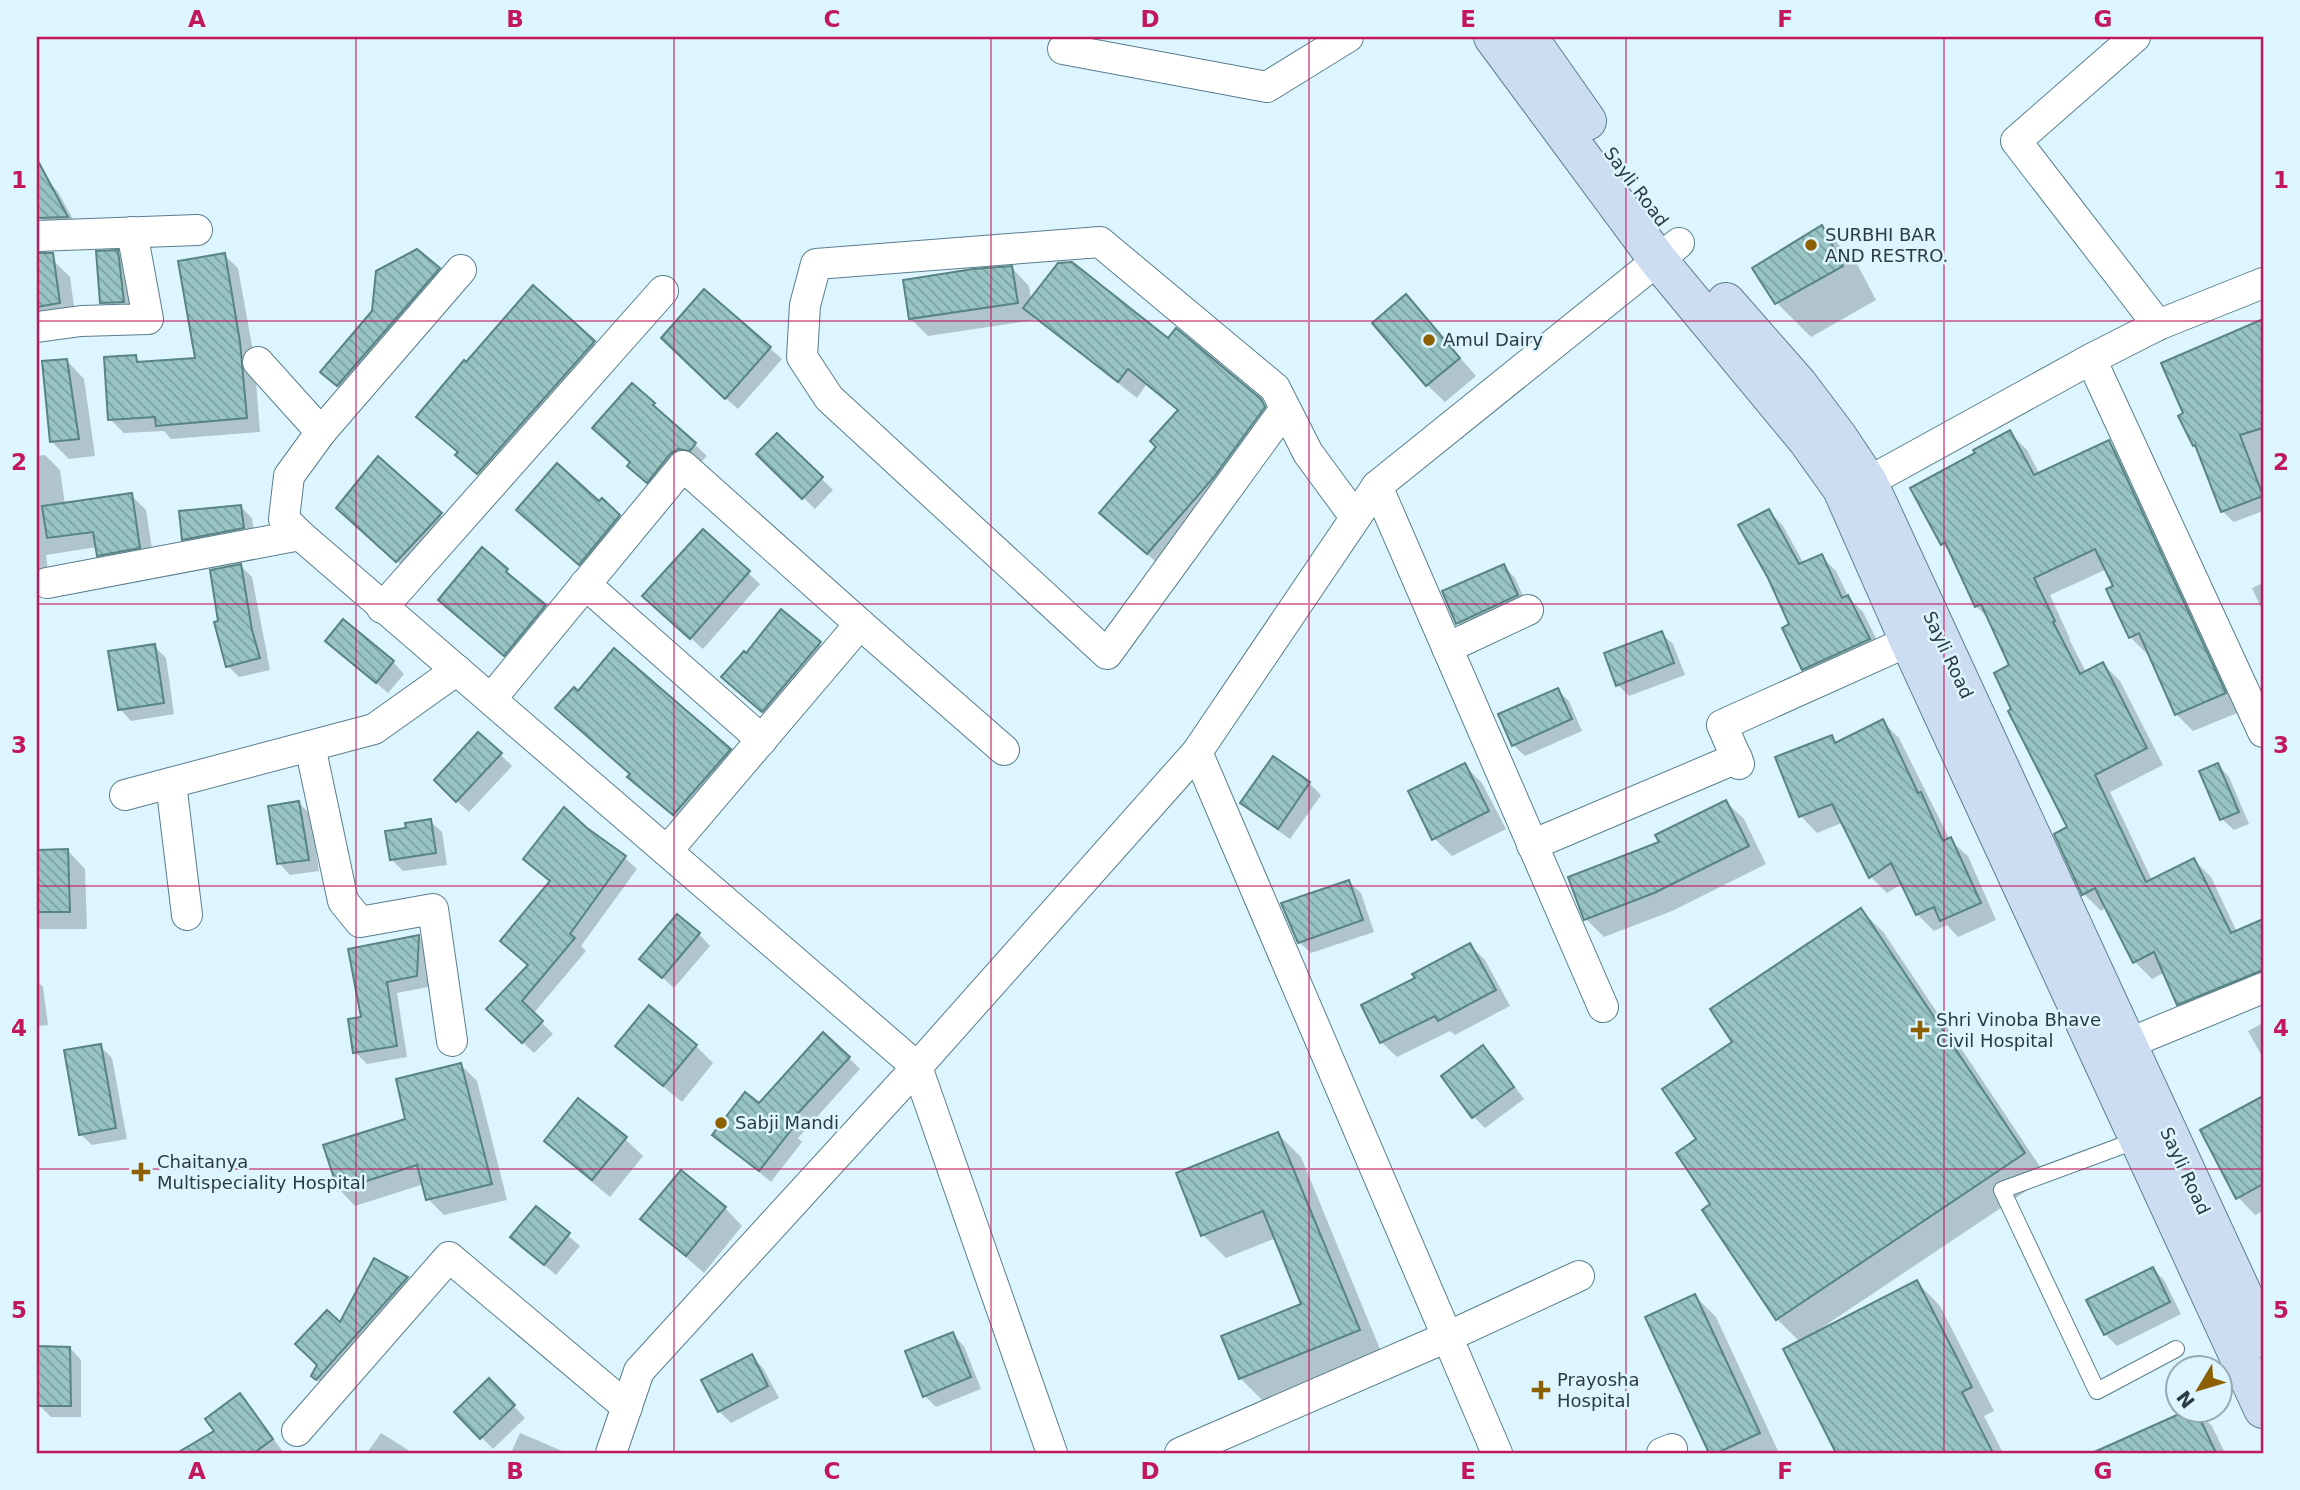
<svg xmlns="http://www.w3.org/2000/svg" width="2300" height="1490" font-family="'DejaVu Sans',sans-serif">
<style>
.shadow{fill:#0003}
.building{fill:url(#building-back-hatch);stroke:#588483;stroke-width:2}
.lines{fill:none;stroke-linecap:round;stroke-linejoin:round}
.lane-casing{stroke:#597e8d;stroke-width:18}
.street-casing{stroke:#597e8d;stroke-width:32}
.secondary-casing{stroke:#597e8d;stroke-width:40}
.lane{stroke:#fff;stroke-width:16}
.street{stroke:#fff;stroke-width:30}
.secondary{stroke:#cdddf1;stroke-width:38}
.grid{fill:none;stroke:#c2185b;stroke-width:2;stroke-opacity:0.55}
.poi-dot{fill:#8c6003;stroke:#ddf5fe;stroke-width:2.5}
.labels{text-anchor:middle;stroke-width:5;stroke-linejoin:round;paint-order:stroke}
.street-label{font-size:18px;fill:#2b3b42;stroke:#ddf5fe}
.poi-label{font-size:18px;fill:#2b3b42;stroke:#ddf5fe;text-anchor:start}
.neatline{fill:none;stroke:#c2185b;stroke-width:2.5}
.grid-label{font-size:23px;text-anchor:middle;font-weight:bold;fill:#c2185b}
</style>
<defs>
<pattern id="building-back-hatch" width="6" height="6" patternUnits="userSpaceOnUse" patternTransform="scale(1.75)"><rect width="6" height="6" fill="#98c5c4"/><path d="M-1 5l2 2M0 0l6 6M5-1l2 2" fill="none" stroke="#7ca1a1"/></pattern>
</defs>
<rect width="100%" height="100%" fill="#ddf5fe"/>
<g class="shadow">
<polygon points="47,180 58,192 78,228 51,229 39,217 37,185"/>
<polygon points="1822,228 1856,262 1876,300 1811,337 1777,303"/>
<polygon points="117,252 129,264 135,313 113,314 102,302"/>
<polygon points="224,255 238,268 254,357 260,432 171,439 164,431 124,433 110,419 135,357 142,363 197,359"/>
<polygon points="53,260 70,277 76,321 37,326 37,262"/>
<polygon points="1012,268 1029,286 1031,299 1168,340 1260,400 1278,419 1165,570 1101,513 1158,447 1179,411 1146,385 1137,398 1034,317 1035,320 928,336 910,318"/>
<polygon points="439,269 450,281 350,397 334,383"/>
<polygon points="534,287 605,354 490,484 469,466 466,365"/>
<polygon points="704,291 782,359 738,409 713,387"/>
<polygon points="1406,296 1476,376 1445,402 1427,385"/>
<polygon points="2263,321 2263,511 2234,522 2222,511 2199,450 2194,445 2186,414 2163,364"/>
<polygon points="67,361 84,379 95,456 69,459 51,441"/>
<polygon points="632,385 707,456 702,461 690,460 659,493 641,477 632,463"/>
<polygon points="2010,433 2027,450 2040,475 2109,443 2126,460 2242,711 2193,731 2176,714 2149,653 2147,654 2130,637 2115,587 2107,569 2050,595 2070,639 2069,639 2086,672 2103,664 2120,681 2163,765 2110,792 2152,880 2194,860 2211,877 2237,932 2262,922 2263,923 2263,993 2195,1021 2178,1004 2165,972 2152,979 2135,962 2107,907 2101,911 2084,894 2070,828 2014,710 2012,666 1990,620 1976,606 1953,555 1942,544 1977,454"/>
<polygon points="777,435 833,490 815,509 758,454"/>
<polygon points="45,455 60,470 65,505 131,495 146,510 154,562 113,570 98,555 97,547 46,555 49,580 37,581 37,456"/>
<polygon points="599,503 619,516 631,527 591,575 530,521"/>
<polygon points="241,507 252,518 255,539 195,550 184,539"/>
<polygon points="1769,511 1783,526 1804,564 1821,556 1836,571 1849,598 1863,612 1884,654 1819,684 1804,669 1792,625"/>
<polygon points="440,515 452,526 409,572 350,519"/>
<polygon points="703,532 760,584 703,649 656,607"/>
<polygon points="241,566 252,577 270,670 239,677 228,666 220,622"/>
<polygon points="1504,566 1515,578 1528,607 1469,635 1458,623 1444,592"/>
<polygon points="507,571 556,618 516,666 452,611"/>
<polygon points="2263,583 2263,612 2252,588"/>
<polygon points="781,612 832,655 775,722 735,688 746,655"/>
<polygon points="1661,633 1673,644 1685,675 1629,696 1618,685"/>
<polygon points="327,641 393,662 404,674 388,693"/>
<polygon points="154,646 166,658 174,714 131,721 120,709"/>
<polygon points="1557,690 1569,701 1582,731 1525,756 1513,745"/>
<polygon points="578,693 730,750 741,762 685,825 629,777 631,775"/>
<polygon points="1882,721 1899,738 1950,840 1968,856 1996,920 1958,937 1947,925 1934,931 1917,914 1903,883 1887,893 1871,877 1844,822 1817,833 1801,816 1831,737 1838,743"/>
<polygon points="500,754 512,766 469,812 447,792"/>
<polygon points="1273,758 1309,783 1321,795 1290,839 1254,814 1242,803"/>
<polygon points="1464,765 1482,783 1506,829 1452,856 1434,838"/>
<polygon points="2218,765 2229,777 2249,824 2234,830 2222,819"/>
<polygon points="1726,802 1744,819 1766,864 1672,911 1604,937 1586,919"/>
<polygon points="299,803 310,814 319,871 290,875 279,863"/>
<polygon points="430,821 442,832 447,865 403,871 392,860 407,830"/>
<polygon points="586,829 625,858 637,869 581,946 586,951 533,1014 553,1034 534,1053 488,1009 530,966 551,882"/>
<polygon points="37,851 68,851 85,869 87,929 37,929"/>
<polygon points="1349,882 1361,893 1374,932 1311,953 1299,942"/>
<polygon points="1861,910 1884,933 2047,1177 1820,1329 1821,1331 1917,1282 1940,1306 1994,1411 1984,1416 2003,1453 1838,1453 1785,1350 1800,1342 1777,1319 1713,1204 1699,1140 1735,1042"/>
<polygon points="699,934 710,946 674,988 642,959"/>
<polygon points="419,937 430,949 428,987 397,993 407,1057 367,1064 355,1052 363,1018 350,950"/>
<polygon points="1470,945 1485,960 1510,1006 1455,1035 1450,1031 1397,1057 1381,1042 1417,979"/>
<polygon points="37,981 43,987 48,1025 37,1026"/>
<polygon points="2263,1023 2263,1058 2248,1031"/>
<polygon points="100,1046 112,1058 127,1139 92,1145 80,1134"/>
<polygon points="617,1046 696,1046 713,1063 682,1102 635,1064"/>
<polygon points="1483,1048 1495,1059 1524,1099 1485,1128 1473,1116"/>
<polygon points="849,1058 860,1069 798,1138 802,1142 771,1182 714,1134 759,1106"/>
<polygon points="460,1064 477,1081 507,1200 444,1215 428,1199 424,1184 355,1206 339,1189"/>
<polygon points="2254,1103 2263,1112 2263,1211 2255,1215 2238,1197"/>
<polygon points="1278,1134 1301,1157 1382,1354 1264,1402 1240,1378 1304,1305 1276,1238 1226,1258 1203,1235"/>
<polygon points="625,1139 643,1156 610,1197 564,1159 546,1141"/>
<polygon points="536,1208 580,1246 556,1275 524,1248"/>
<polygon points="725,1208 742,1226 704,1273 642,1219"/>
<polygon points="374,1261 407,1278 419,1290 325,1388 313,1376"/>
<polygon points="2153,1269 2164,1280 2181,1314 2117,1346 2105,1334 2088,1301"/>
<polygon points="1695,1296 1716,1317 1779,1453 1711,1453 1648,1318"/>
<polygon points="952,1334 964,1346 981,1389 936,1407 925,1396"/>
<polygon points="70,1348 81,1360 81,1417 51,1417 39,1405"/>
<polygon points="751,1356 763,1368 779,1398 731,1423 719,1411"/>
<polygon points="489,1380 525,1418 493,1449 457,1412"/>
<polygon points="239,1396 251,1407 283,1452 190,1453 187,1449 216,1431"/>
<polygon points="2193,1410 2195,1410 2212,1426 2225,1453 2124,1453 2119,1443"/>
<polygon points="381,1433 413,1453 367,1453"/>
<polygon points="520,1433 567,1453 511,1453"/>
</g>
<g class="building">
<polygon points="37,159 68,217 37,218"/>
<polygon points="1822,225 1843,266 1775,304 1752,268"/>
<polygon points="417,249 440,268 337,386 320,372 372,311 376,271"/>
<polygon points="118,250 124,302 100,303 96,251"/>
<polygon points="37,253 53,253 60,303 37,307"/>
<polygon points="225,253 240,342 247,418 156,426 155,417 108,420 104,357 136,355 137,362 195,358 178,261"/>
<polygon points="1072,262 1168,338 1176,328 1261,399 1265,407 1214,477 1147,554 1099,513 1156,447 1150,441 1178,410 1128,369 1118,382 1023,308 1058,263"/>
<polygon points="1012,266 1018,303 909,319 903,280 973,269"/>
<polygon points="533,285 595,341 477,474 455,455 458,452 416,417 464,360 466,362"/>
<polygon points="704,289 771,347 725,399 661,338"/>
<polygon points="1406,294 1460,358 1426,386 1372,323"/>
<polygon points="2263,319 2263,428 2240,435 2263,496 2221,512 2195,445 2193,446 2178,416 2183,413 2161,363"/>
<polygon points="67,359 79,439 50,442 42,361"/>
<polygon points="632,383 655,403 653,405 696,443 690,451 678,449 670,454 647,483 627,466 630,462 592,428"/>
<polygon points="2010,430 2034,475 2109,440 2226,693 2175,715 2139,633 2129,638 2106,589 2113,586 2095,549 2034,578 2055,621 2053,622 2080,674 2103,662 2147,748 2095,775 2146,882 2194,858 2231,933 2263,919 2263,970 2177,1005 2154,952 2133,963 2095,888 2082,895 2054,834 2067,827 2008,711 2011,709 1994,673 2009,665 1981,604 1975,607 1945,542 1941,545 1910,488 1975,453 1973,450"/>
<polygon points="777,433 823,477 802,499 756,454"/>
<polygon points="378,456 442,513 396,562 336,508"/>
<polygon points="557,463 599,501 602,498 620,515 579,565 516,510"/>
<polygon points="132,493 140,548 97,556 93,532 47,538 42,506"/>
<polygon points="241,505 244,528 182,540 179,511"/>
<polygon points="1769,509 1799,564 1822,554 1842,598 1848,595 1870,639 1802,670 1782,628 1789,624 1768,578 1738,525"/>
<polygon points="703,529 750,571 690,639 642,596"/>
<polygon points="482,547 508,569 506,572 546,605 504,656 438,600"/>
<polygon points="241,564 252,630 260,658 226,667 214,622 218,621 210,570"/>
<polygon points="1504,564 1518,595 1456,624 1442,591"/>
<polygon points="781,609 821,642 762,712 721,677 744,651 746,653"/>
<polygon points="343,619 394,661 376,683 325,641"/>
<polygon points="1662,631 1674,663 1616,686 1604,653"/>
<polygon points="155,644 164,703 118,710 108,651"/>
<polygon points="614,648 731,749 673,815 627,777 630,774 555,708 574,687 578,691"/>
<polygon points="1558,688 1572,719 1512,746 1498,714"/>
<polygon points="1883,719 1918,793 1921,792 1943,841 1951,837 1981,903 1940,921 1934,907 1916,915 1891,863 1869,878 1832,804 1799,817 1775,757 1832,735 1835,743"/>
<polygon points="478,732 502,753 456,802 434,780"/>
<polygon points="1273,756 1310,782 1278,829 1240,803"/>
<polygon points="1465,763 1489,811 1432,840 1408,791"/>
<polygon points="2218,763 2239,812 2220,820 2199,771"/>
<polygon points="1726,800 1749,846 1654,893 1584,920 1568,877 1659,842 1655,835"/>
<polygon points="299,801 309,860 277,864 268,806"/>
<polygon points="564,807 587,828 626,856 570,934 575,938 522,1001 543,1021 522,1043 486,1009 528,965 500,941 550,881 523,859"/>
<polygon points="431,819 436,853 390,860 385,831 406,828 405,823"/>
<polygon points="68,849 70,912 37,912 37,850"/>
<polygon points="1349,880 1363,920 1298,943 1281,903"/>
<polygon points="1861,908 2025,1153 1776,1320 1702,1210 1710,1204 1676,1153 1696,1139 1662,1089 1732,1042 1710,1009"/>
<polygon points="677,914 700,933 662,978 639,959"/>
<polygon points="419,935 417,976 387,982 397,1046 353,1053 348,1019 361,1017 348,949"/>
<polygon points="1470,943 1496,990 1438,1021 1435,1016 1380,1043 1361,1005 1415,978 1412,974"/>
<polygon points="649,1005 697,1045 663,1086 615,1046"/>
<polygon points="823,1032 850,1057 787,1125 792,1129 759,1171 712,1135 745,1092 759,1103"/>
<polygon points="101,1044 116,1128 79,1135 64,1050"/>
<polygon points="1483,1045 1514,1087 1472,1118 1441,1076"/>
<polygon points="461,1063 492,1184 426,1200 417,1165 338,1190 323,1145 405,1119 396,1079"/>
<polygon points="2263,1096 2263,1184 2236,1199 2200,1130"/>
<polygon points="578,1098 627,1137 592,1180 544,1141"/>
<polygon points="1278,1132 1360,1330 1239,1379 1221,1336 1301,1304 1263,1211 1201,1236 1176,1173"/>
<polygon points="681,1170 726,1207 686,1256 640,1219"/>
<polygon points="536,1206 570,1233 544,1265 510,1237"/>
<polygon points="374,1258 408,1277 316,1380 311,1376 317,1365 295,1344 327,1310 340,1322"/>
<polygon points="2153,1267 2170,1302 2104,1335 2086,1300"/>
<polygon points="1917,1280 1972,1387 1962,1392 1993,1453 1836,1453 1783,1349"/>
<polygon points="1695,1294 1760,1433 1717,1453 1709,1453 1645,1317"/>
<polygon points="953,1332 971,1377 923,1397 905,1351"/>
<polygon points="37,1346 70,1347 71,1406 38,1406"/>
<polygon points="752,1354 768,1386 718,1412 701,1380"/>
<polygon points="489,1378 515,1405 480,1439 454,1412"/>
<polygon points="240,1393 273,1439 254,1453 177,1453 214,1431 205,1419"/>
<polygon points="2188,1410 2196,1410 2216,1453 2092,1453"/>
</g>
<g class="lines">
<g class="lane-casing">
<polyline id="lane" points="2140,1139 2002,1190 2097,1391 2176,1349"/>
</g>
<g class="street-casing">
<g id="street">
<polyline points="2135,37 2016,141 2158,325"/>
<polyline points="1063,49 1267,87 1348,37"/>
<polyline points="37,236 197,230"/>
<polyline points="37,327 81,321 148,319 132,232"/>
<polyline points="2091,359 2263,732"/>
<polyline points="258,362 321,432 289,476 284,519 300,535"/>
<polyline points="1285,409 1107,654 829,398 802,357 805,305 816,264 1100,242 1275,388 1308,453 1355,517"/>
<polyline points="321,432 461,270"/>
<polyline points="1868,482 2091,359 2158,325 2263,283"/>
<polyline points="1377,486 1603,1007"/>
<polyline points="47,583 300,535 917,1067 1052,1453"/>
<polyline points="585,584 762,740"/>
<polyline points="382,608 663,291"/>
<polyline points="860,624 1004,750"/>
<polyline points="1447,648 1528,610"/>
<polyline points="491,699 683,466 860,624 667,851"/>
<polyline points="310,746 343,901 360,922 433,909 452,1041"/>
<polyline points="1197,752 1497,1453"/>
<polyline points="1739,764 1722,725 1929,632"/>
<polyline points="171,783 187,915"/>
<polyline points="125,795 374,729 457,670"/>
<polyline points="1532,845 1737,758"/>
<polyline points="2127,1044 2263,988"/>
<polyline points="297,1431 449,1257 627,1407"/>
<polyline points="611,1453 639,1371 917,1067 1197,752 1377,486 1679,243"/>
<polyline points="1180,1453 1447,1337 1579,1276"/>
<polyline points="1662,1453 1672,1449"/>
</g>
</g>
<g class="secondary-casing">
<g id="secondary">
<polyline points="1493,37 1658,260 1807,440 1842,489 1909,641 2263,1409"/>
<polyline points="1528,37 1587,121"/>
<polyline points="1726,302 1798,384 1838,437 1868,482 2263,1338"/>
</g>
</g>
<use href="#lane" class="lane"/>
<use href="#street" class="street"/>
<use href="#secondary" class="secondary"/>
</g>
<path class="grid" d="M356 37V1453M674 37V1453M991 37V1453M1309 37V1453M1626 37V1453M1944 37V1453M37 321H2263M37 604H2263M37 886H2263M37 1169H2263"/>
<g class="poi-dot">
<circle cx="1811" cy="245" r="7"/>
<circle cx="1429" cy="340" r="7"/>
<path d="M1916.5 1019.5h7v7h7v7h-7v7h-7v-7h-7v-7h7z"/>
<circle cx="721" cy="1123" r="7"/>
<path d="M137.5 1161.5h7v7h7v7h-7v7h-7v-7h-7v-7h7z"/>
<path d="M1537.5 1379.5h7v7h7v7h-7v7h-7v-7h-7v-7h7z"/>
</g>
<g class="labels">
<g class="street-label">
<text transform="translate(1636 187) rotate(53)" y="6">Sayli Road</text>
<text transform="translate(1948 655) rotate(65)" y="6">Sayli Road</text>
<text transform="translate(2185 1171) rotate(65)" y="6">Sayli Road</text>
</g>
<g class="poi-label">
<text x="1825" y="241">SURBHI BAR<tspan x="1825" dy="21">AND RESTRO.</tspan></text>
<text x="1443" y="346">Amul Dairy</text>
<text x="1936" y="1026">Shri Vinoba Bhave<tspan x="1936" dy="21">Civil Hospital</tspan></text>
<text x="735" y="1129">Sabji Mandi</text>
<text x="157" y="1168">Chaitanya<tspan x="157" dy="21">Multispeciality Hospital</tspan></text>
<text x="1557" y="1386">Prayosha<tspan x="1557" dy="21">Hospital</tspan></text>
</g>
</g>
<rect width="2300" height="1490" fill="none" stroke="#ddf5fe" stroke-width="77"/>
<g transform="translate(2199 1389) rotate(232)"><circle r="33" fill="#ddf5fe" stroke="#96abb3" stroke-width="2"/>
<path d="M0-5L12 26L0 18L-12 26Z" fill="#8c6003"/>
<text y="-10" font-size="19" font-weight="bold" text-anchor="middle" fill="#2b3b42">N</text>
</g>
<rect x="38" y="38" width="2224" height="1414" class="neatline"/>
<g class="grid-label">
<text x="197" y="27">A</text>
<text x="515" y="27">B</text>
<text x="832" y="27">C</text>
<text x="1150" y="27">D</text>
<text x="1468" y="27">E</text>
<text x="1785" y="27">F</text>
<text x="2103" y="27">G</text>
<text x="19" y="188">1</text>
<text x="2281" y="188">1</text>
<text x="19" y="470">2</text>
<text x="2281" y="470">2</text>
<text x="19" y="753">3</text>
<text x="2281" y="753">3</text>
<text x="19" y="1036">4</text>
<text x="2281" y="1036">4</text>
<text x="19" y="1318">5</text>
<text x="2281" y="1318">5</text>
<text x="197" y="1479">A</text>
<text x="515" y="1479">B</text>
<text x="832" y="1479">C</text>
<text x="1150" y="1479">D</text>
<text x="1468" y="1479">E</text>
<text x="1785" y="1479">F</text>
<text x="2103" y="1479">G</text>
</g>
</svg>
